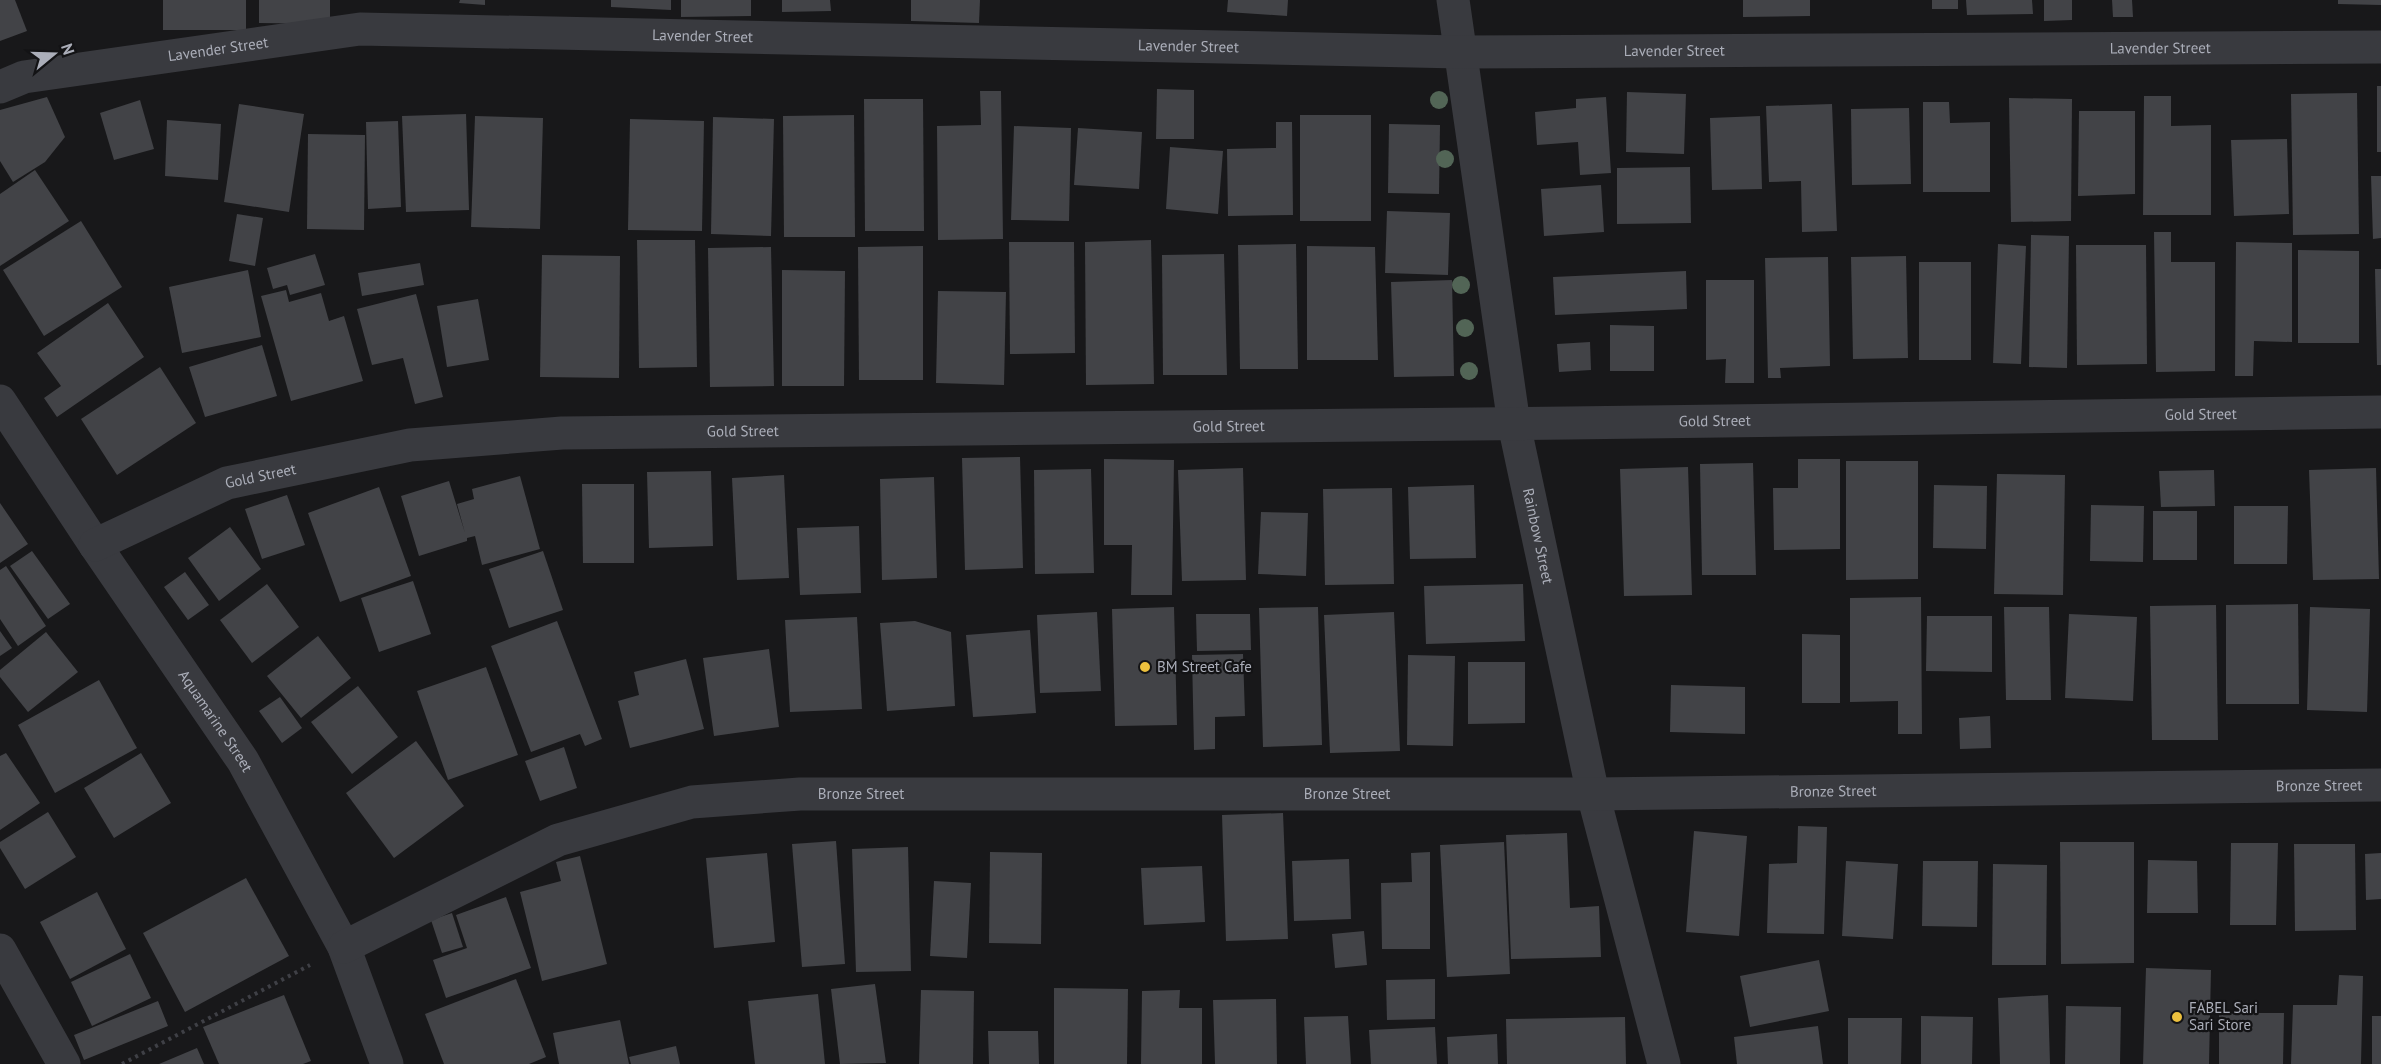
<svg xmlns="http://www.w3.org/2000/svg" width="2381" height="1064" font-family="'PT Sans',sans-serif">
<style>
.building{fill:#424347}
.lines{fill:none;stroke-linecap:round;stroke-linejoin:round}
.path{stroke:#3f4046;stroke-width:4;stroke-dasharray:3 4.5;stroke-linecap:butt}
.minor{stroke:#393a3f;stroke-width:33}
.tree{fill:#526556}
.poi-dot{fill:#ecc03e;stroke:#131315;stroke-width:2}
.labels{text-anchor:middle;stroke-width:4.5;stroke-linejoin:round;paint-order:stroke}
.street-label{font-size:15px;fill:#abaeb9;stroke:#131315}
.poi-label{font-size:15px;fill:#abaeb9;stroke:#131315;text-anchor:start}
</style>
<rect width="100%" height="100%" fill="#18181a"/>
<g class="building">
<polygon points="0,0 15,0 27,31 0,41"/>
<rect x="163" y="0" width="83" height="30"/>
<polygon points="259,0 330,0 330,24 259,23"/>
<polygon points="460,0 485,0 485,5 459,3"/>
<polygon points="611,0 671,0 671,10 611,7"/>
<polygon points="681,0 751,0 751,16 681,17"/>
<polygon points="782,0 830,0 831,11 782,12"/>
<polygon points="911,0 980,0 979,23 911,21"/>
<polygon points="1228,0 1288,0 1287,16 1227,12"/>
<polygon points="1743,0 1810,0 1810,16 1743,17"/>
<rect x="1932" y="0" width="26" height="9"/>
<polygon points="1966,0 2032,0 2033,14 1967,15"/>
<polygon points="2044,0 2072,0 2072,20 2044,21"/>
<polygon points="2112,0 2132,0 2133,17 2113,17"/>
<polygon points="2338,0 2381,0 2381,5 2338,4"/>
<rect x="2377" y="86" width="4" height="66"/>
<polygon points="1157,89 1194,90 1194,139 1156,139"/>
<polygon points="980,91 1001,91 1003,239 938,240 937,126 981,125"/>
<polygon points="1627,92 1686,94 1684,154 1626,152"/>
<polygon points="2357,93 2359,234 2293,235 2291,94"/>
<polygon points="2144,96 2171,96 2171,126 2211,125 2211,215 2143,215"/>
<polygon points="47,97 65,137 45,162 13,182 0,161 0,110"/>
<polygon points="1606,97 1611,173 1580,175 1578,142 1537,145 1535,112 1576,108 1576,99"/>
<polygon points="2009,98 2072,99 2071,221 2011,222"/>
<polygon points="864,99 923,99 924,231 865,231"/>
<polygon points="140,100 154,149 114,160 100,113"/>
<polygon points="1923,102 1949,102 1950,123 1990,122 1990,192 1923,192"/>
<polygon points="239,104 304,114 289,212 224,202"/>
<polygon points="1832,104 1837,231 1802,232 1801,181 1769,182 1766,106"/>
<polygon points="1909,108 1911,184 1852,185 1851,109"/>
<polygon points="2079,111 2135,111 2135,194 2078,196"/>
<polygon points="466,114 469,210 406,212 402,116"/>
<polygon points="854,115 855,237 784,237 783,116"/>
<rect x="1300" y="115" width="71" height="106"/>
<polygon points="475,116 543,118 540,229 471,227"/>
<polygon points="1760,116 1762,189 1712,190 1710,118"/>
<polygon points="713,117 774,119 771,236 711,234"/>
<polygon points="630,119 704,121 702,231 628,230"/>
<polygon points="167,120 221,124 218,180 165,176"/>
<polygon points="398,121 401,207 368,209 366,122"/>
<polygon points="1276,122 1292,122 1293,215 1228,216 1227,149 1276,148"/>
<polygon points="1389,124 1440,125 1439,194 1388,193"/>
<polygon points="1014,126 1071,128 1069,221 1011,220"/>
<polygon points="1078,128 1142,132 1139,189 1074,185"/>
<polygon points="308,134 365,135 364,230 307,229"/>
<polygon points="2287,139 2289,214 2234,216 2231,140"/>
<polygon points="1170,147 1223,151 1218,214 1166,209"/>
<polygon points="1690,167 1691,223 1617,224 1617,168"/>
<polygon points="35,170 69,221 0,266 0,194"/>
<polygon points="2371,176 2381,176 2381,238 2373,239"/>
<polygon points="1601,185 1604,232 1544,236 1541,189"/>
<polygon points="1387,211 1450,213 1448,275 1385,273"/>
<polygon points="237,214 263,218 255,266 229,261"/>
<polygon points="81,221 122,287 44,336 3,270"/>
<polygon points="2154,232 2171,232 2171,262 2215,262 2215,371 2156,372"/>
<polygon points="2031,235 2069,236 2067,368 2029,367"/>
<polygon points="637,240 695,240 697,367 639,368"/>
<polygon points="1151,240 1154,384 1086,385 1085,242"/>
<polygon points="1009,242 1074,242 1075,353 1010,354"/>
<polygon points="2236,242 2292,243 2292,342 2254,341 2253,376 2235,376"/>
<polygon points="1296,244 1298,369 1240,369 1238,245"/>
<polygon points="1998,244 2026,246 2021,364 1993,363"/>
<polygon points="2076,245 2146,245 2147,364 2077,365"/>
<polygon points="923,246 923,380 859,380 858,247"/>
<polygon points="1307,246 1375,247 1378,360 1307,360"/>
<polygon points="771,247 774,386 710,387 708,248"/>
<polygon points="2298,250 2359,251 2359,343 2298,343"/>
<polygon points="315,254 325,285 290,295 287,285 273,289 267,268"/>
<polygon points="1224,254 1227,375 1163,375 1162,255"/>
<polygon points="542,255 620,256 619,378 540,377"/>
<polygon points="1906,256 1908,358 1853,359 1851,257"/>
<polygon points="1828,257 1830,366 1780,368 1781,378 1768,378 1765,258"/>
<rect x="1919" y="262" width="52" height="98"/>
<polygon points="420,263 424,285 362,296 358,273"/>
<polygon points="2375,269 2381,269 2381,365 2377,365"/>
<polygon points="248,270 261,337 182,353 169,287"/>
<polygon points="782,270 845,271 844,386 782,386"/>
<polygon points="1686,271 1687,309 1555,315 1553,277"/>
<polygon points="1452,280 1454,376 1394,377 1391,282"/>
<polygon points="1706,280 1754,280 1754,383 1725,383 1726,359 1706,360"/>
<polygon points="286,290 289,302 321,293 329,321 344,316 363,381 291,401 261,296"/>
<polygon points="938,291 1006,292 1004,385 936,383"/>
<polygon points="416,294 443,397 415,404 403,358 372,365 357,309"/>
<polygon points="478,299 489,360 447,367 437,306"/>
<polygon points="108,303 144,357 57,417 44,398 61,386 37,353"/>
<polygon points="1610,325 1654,326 1654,371 1610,371"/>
<polygon points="1590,342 1591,370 1559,372 1557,344"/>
<polygon points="262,345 277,396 205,417 189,367"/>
<polygon points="160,367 196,423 117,475 81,419"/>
<polygon points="1020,457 1023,568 965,570 962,458"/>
<polygon points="1104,459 1174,460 1172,595 1131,595 1132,545 1104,545"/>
<polygon points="1798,459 1840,459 1840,549 1774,550 1773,488 1798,488"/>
<polygon points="1846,461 1918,461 1918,579 1846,580"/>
<polygon points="1753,463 1756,575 1702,575 1700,464"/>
<polygon points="1688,467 1692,595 1624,596 1620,469"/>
<polygon points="1243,468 1246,580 1182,581 1178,470"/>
<polygon points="2376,468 2379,579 2313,580 2309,470"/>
<polygon points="1091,469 1094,573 1035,574 1034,470"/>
<polygon points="2214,470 2215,506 2161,507 2159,471"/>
<polygon points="711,471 713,546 649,548 647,472"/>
<polygon points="1997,474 2065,475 2063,595 1994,594"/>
<polygon points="784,475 789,578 737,580 732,478"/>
<polygon points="520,476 540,549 482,565 475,536 467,538 467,541 419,556 401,496 449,481 465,533 457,504 474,499 472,489"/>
<polygon points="934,477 937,578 882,580 880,479"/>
<polygon points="582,484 634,484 634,563 583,563"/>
<polygon points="1474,485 1476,558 1410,559 1408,487"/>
<polygon points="1934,485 1987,486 1986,549 1933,548"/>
<polygon points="379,487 411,576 340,602 308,513"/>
<polygon points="1392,488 1394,584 1325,585 1323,489"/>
<polygon points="287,495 305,545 262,559 245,509"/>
<polygon points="0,503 28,544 0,563"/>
<polygon points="2091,505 2144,506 2143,562 2090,561"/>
<polygon points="2234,506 2288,506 2287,564 2234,564"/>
<rect x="2153" y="511" width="44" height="49"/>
<polygon points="1261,512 1308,513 1306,576 1258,574"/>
<polygon points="859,526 861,593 800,595 797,528"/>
<polygon points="230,527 261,569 219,601 188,558"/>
<polygon points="32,551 70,604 48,619 10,566"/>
<polygon points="543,551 563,610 509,628 489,569"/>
<polygon points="6,566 46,626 18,646 0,619 0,570"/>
<polygon points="185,572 209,605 188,620 164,587"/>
<polygon points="413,581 431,634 379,652 361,598"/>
<polygon points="267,584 299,627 252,663 220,620"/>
<polygon points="1523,584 1525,641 1426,644 1424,586"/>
<polygon points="1921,597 1922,734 1898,734 1898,701 1850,702 1850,598"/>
<polygon points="2298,604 2299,704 2226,704 2226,605"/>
<polygon points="2216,605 2218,740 2152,740 2150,606"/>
<polygon points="1174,607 1177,725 1115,726 1112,609"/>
<polygon points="1318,607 1322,745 1263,747 1259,608"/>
<polygon points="2004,607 2049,607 2051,700 2006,700"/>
<polygon points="2310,607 2370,609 2367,712 2307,710"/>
<polygon points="1097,612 1101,691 1040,693 1037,615"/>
<polygon points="1394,612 1400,751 1330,753 1324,615"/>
<polygon points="1196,614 1250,614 1251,650 1197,651"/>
<polygon points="2069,614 2137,617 2133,701 2065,698"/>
<polygon points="1927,616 1992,616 1992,672 1926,671"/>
<polygon points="857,617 862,709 790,712 785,620"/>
<polygon points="557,621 602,739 585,746 580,734 531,752 491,646"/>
<polygon points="915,621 951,632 955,706 887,711 880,623"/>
<polygon points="1030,630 1036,713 973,717 966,635"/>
<polygon points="0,631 12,648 0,656"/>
<polygon points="46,632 78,672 28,712 0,677 0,670"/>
<polygon points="1802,634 1840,635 1840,703 1802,703"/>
<polygon points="318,636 351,678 301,718 267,676"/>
<polygon points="769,649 779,727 714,736 703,658"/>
<polygon points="1243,654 1245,716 1215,717 1215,749 1194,750 1192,655"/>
<polygon points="1408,655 1455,656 1453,746 1407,745"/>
<polygon points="686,659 704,729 630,748 618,701 639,695 634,672"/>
<polygon points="1468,662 1525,662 1525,723 1468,724"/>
<polygon points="486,667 518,755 448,780 417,691"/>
<polygon points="99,680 137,748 55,793 18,725"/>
<polygon points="1671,685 1745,687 1745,734 1670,732"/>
<polygon points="358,686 398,737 352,774 311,722"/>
<polygon points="280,697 302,728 282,743 259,711"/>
<polygon points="1990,716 1991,748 1960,749 1959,718"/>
<polygon points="416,741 464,806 394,858 346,793"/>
<polygon points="564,747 577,788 540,801 525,761"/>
<polygon points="6,753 40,803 0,830 0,756"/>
<polygon points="141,753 171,803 114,838 84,788"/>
<polygon points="48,812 76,857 25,889 0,848 0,842"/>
<polygon points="1283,813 1288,939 1226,941 1222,815"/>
<polygon points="1798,826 1827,827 1824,934 1767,933 1769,864 1797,863"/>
<polygon points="1694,831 1747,836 1739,936 1686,932"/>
<polygon points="1567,833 1570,908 1599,906 1601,957 1511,959 1506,835"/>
<polygon points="836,841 845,964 802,967 792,844"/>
<polygon points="1504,842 1510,974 1447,977 1440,845"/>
<polygon points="2060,842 2134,842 2134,963 2061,964"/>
<polygon points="2231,843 2278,843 2276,925 2230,925"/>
<polygon points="2294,844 2355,844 2356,930 2295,931"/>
<polygon points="908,847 911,971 856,972 852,849"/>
<polygon points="990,852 1042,853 1041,944 989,943"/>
<polygon points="1430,852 1430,949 1382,949 1381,883 1412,882 1411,853"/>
<polygon points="767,853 775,942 714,948 706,858"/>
<polygon points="2381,853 2381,899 2366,900 2365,854"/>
<polygon points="580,856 607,964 542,981 520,892 561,881 556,862"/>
<polygon points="1349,859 1351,919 1294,921 1292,861"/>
<polygon points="2148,860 2197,861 2198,913 2147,913"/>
<polygon points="1846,861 1898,864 1893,939 1842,936"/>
<polygon points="1923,861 1978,861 1977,927 1922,926"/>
<polygon points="1993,864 2047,865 2046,965 1992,965"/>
<polygon points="1202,866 1205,922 1144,925 1141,868"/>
<polygon points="246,878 289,956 185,1012 143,933"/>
<polygon points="934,881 971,883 967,958 930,956"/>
<polygon points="97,892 126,949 70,979 40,922"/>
<polygon points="506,897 531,968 446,998 433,960 467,948 456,915"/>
<polygon points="452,913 463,947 442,953 431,920"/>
<polygon points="1364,931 1367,965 1335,968 1332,934"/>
<polygon points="130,954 151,998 92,1026 71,982"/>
<polygon points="1819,960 1829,1011 1750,1027 1740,976"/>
<polygon points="2146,968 2211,970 2209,1064 2143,1064"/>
<polygon points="2339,975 2363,976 2361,1064 2291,1064 2293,1005 2337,1005"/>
<polygon points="516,979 546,1057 529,1064 444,1064 425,1014"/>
<polygon points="1435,979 1435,1019 1387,1020 1386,980"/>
<polygon points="875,984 886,1063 840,1064 831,989"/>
<polygon points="1054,988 1128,989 1127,1064 1054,1064"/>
<polygon points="921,990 974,991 973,1064 919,1064"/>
<polygon points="1180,990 1179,1008 1202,1008 1202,1064 1141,1064 1142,991"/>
<polygon points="818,994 825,1064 755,1064 748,1001"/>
<polygon points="284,995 311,1061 303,1064 219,1064 203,1027"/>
<polygon points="2048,995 2050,1064 2000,1064 1998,998"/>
<polygon points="1276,999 1277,1064 1215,1064 1213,1000"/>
<polygon points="158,1001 168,1026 84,1060 74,1035"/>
<polygon points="2066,1006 2121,1007 2120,1064 2065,1064"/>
<polygon points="2219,1013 2284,1013 2283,1064 2219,1064"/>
<polygon points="1348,1016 1351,1064 1306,1064 1304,1017"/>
<polygon points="1921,1016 1973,1017 1972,1064 1921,1064"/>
<rect x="2372" y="1016" width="9" height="48"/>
<polygon points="1625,1017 1626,1064 1507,1064 1506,1019"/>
<polygon points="1848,1018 1902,1018 1901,1064 1848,1064"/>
<polygon points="620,1020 629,1064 559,1064 553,1033"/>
<polygon points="1818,1026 1823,1064 1737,1064 1734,1037"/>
<polygon points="1435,1027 1437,1064 1371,1064 1369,1030"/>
<polygon points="988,1031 1038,1031 1039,1064 989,1064"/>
<polygon points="1497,1034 1498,1064 1448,1064 1447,1037"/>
<polygon points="676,1046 680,1064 631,1064 629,1057"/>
<polygon points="197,1048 204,1064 159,1064"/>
</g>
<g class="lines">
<polyline class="path" points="122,1064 310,965"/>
<g class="minor">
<path id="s1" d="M1453 0 1514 424 1593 794 1664 1064"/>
<path id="s2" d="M0 87 24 77 360 29 1460 52 2381 47"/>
<path id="s3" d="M0 401 95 545 243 761 344 947 387 1064"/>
<path id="s4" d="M95 545 227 483 410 445 562 433 1568 423 2381 412"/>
<path id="s5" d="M344 947 558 840 692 802 800 794H1593L2381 785"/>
<polyline points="0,950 64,1064"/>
</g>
</g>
<g class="tree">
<circle cx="1439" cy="100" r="9"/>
<circle cx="1445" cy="159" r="9"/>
<circle cx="1461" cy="285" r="9"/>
<circle cx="1465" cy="328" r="9"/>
<circle cx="1469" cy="371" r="9"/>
</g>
<g class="poi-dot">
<circle cx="1145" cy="667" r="6"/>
<circle cx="2177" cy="1017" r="6"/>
</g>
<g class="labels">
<g class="street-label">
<text dy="5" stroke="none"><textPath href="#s2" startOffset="708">Lavender Street</textPath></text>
<text dy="5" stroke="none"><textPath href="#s2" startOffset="1194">Lavender Street</textPath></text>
<text dy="5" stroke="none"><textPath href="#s2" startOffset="2166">Lavender Street</textPath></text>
<text dy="5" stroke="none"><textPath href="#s2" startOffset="222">Lavender Street</textPath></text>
<text dy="5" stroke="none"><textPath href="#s2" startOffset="1680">Lavender Street</textPath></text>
<text dy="5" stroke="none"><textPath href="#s4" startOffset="2124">Gold Street</textPath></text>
<text dy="5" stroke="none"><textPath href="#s4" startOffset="1638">Gold Street</textPath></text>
<text dy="5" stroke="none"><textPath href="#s4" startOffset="1152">Gold Street</textPath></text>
<text dy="5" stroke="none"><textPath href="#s4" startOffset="666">Gold Street</textPath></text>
<text dy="5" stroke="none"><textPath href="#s4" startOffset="180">Gold Street</textPath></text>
<text dy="5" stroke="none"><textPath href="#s1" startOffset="543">Rainbow Street</textPath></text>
<text dy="5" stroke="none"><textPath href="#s3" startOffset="386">Aquamarine Street</textPath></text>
<text dy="5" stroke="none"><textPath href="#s5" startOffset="2006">Bronze Street</textPath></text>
<text dy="5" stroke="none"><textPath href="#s5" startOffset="1520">Bronze Street</textPath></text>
<text dy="5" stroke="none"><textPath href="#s5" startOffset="548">Bronze Street</textPath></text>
<text dy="5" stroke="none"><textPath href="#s5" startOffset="1034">Bronze Street</textPath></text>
</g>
<g class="poi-label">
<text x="1157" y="672">BM Street Cafe</text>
<text x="2189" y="1013">FABEL Sari<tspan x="2189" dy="17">Sari Store</tspan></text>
</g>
</g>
<g transform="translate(54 54) rotate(71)" stroke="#131315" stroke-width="4.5" paint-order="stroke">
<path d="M0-4.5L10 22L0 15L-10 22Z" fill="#abaeb9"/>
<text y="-9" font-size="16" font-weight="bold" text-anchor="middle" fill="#abaeb9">N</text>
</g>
</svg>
